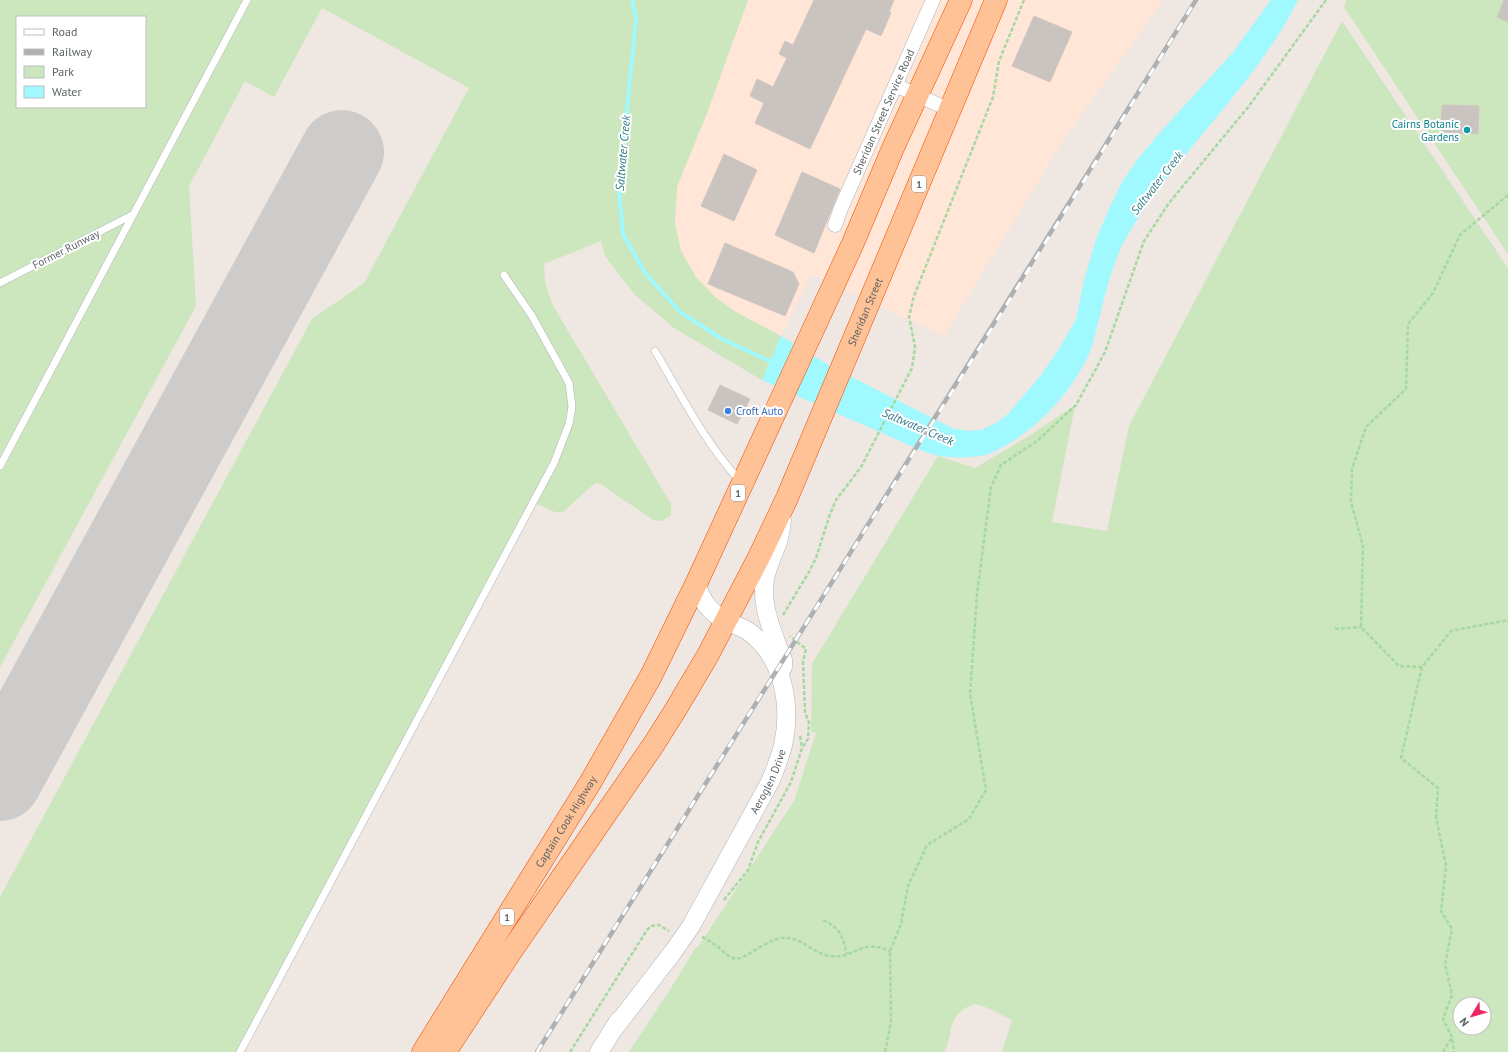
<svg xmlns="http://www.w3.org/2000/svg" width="1508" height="1052" font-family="'PT Sans',sans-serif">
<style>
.commercial{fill:#ffe6d6}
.green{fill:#cce6bd;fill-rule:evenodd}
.water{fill:#a0f9ff}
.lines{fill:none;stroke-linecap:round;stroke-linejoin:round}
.stream{stroke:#a0f9ff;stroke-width:4}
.runway{stroke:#ceccca;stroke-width:84}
.building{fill:#cac4c1;stroke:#d2c6c0}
.service-casing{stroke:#b0b6b8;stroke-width:8}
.minor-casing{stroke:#b0b6b8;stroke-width:15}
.tertiary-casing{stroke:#b0b6b8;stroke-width:19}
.trunk-casing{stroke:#ef4b00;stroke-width:23}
.path{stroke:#a6d9a0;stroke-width:2.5;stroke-dasharray:4 2;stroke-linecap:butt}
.service{stroke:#fff;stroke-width:7}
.minor{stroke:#fff;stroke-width:14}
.tertiary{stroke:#fff;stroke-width:18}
.trunk{stroke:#ffc296;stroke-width:22}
.rail-casing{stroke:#afb0b1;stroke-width:4.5}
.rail{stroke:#fff;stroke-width:3;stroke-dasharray:9;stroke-linecap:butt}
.culture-dot{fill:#0f9aa8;stroke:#fff;stroke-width:1.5}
.shop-dot{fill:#3f7fe0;stroke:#fff;stroke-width:1.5}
.labels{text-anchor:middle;stroke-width:4;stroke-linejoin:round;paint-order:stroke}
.shield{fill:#fff;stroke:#8c9192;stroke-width:1}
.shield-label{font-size:10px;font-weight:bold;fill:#5a6263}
.street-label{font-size:11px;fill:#5a6263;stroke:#fff}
.culture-label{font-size:11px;fill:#0d838f;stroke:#fff;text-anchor:end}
.shop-label{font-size:11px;fill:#366cbe;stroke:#fff;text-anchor:start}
.water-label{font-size:12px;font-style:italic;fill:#2f7a87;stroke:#fff}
</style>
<rect width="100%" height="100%" fill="#eee7e2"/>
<polygon class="commercial" points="748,0 1163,0 1061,144 944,336 811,274 781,336 736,312 715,297 696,277 681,251 675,223 677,187 707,113"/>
<g class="green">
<path d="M0 0H748L707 113 677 187 675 223 681 251 696 277 715 297 736 312 781 336 762 380 674 328 635 295 605 256 601 241 544 264 545 282 552 304 671 504V515L662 521 653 520 602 485 597 483 594 484 563 512H555L533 502 240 1052H0V897L312 319 364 283 469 88 322 8 274 97 245 81 189 186 196 306 0 667ZM17 17H145V107H17Z"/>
<polygon points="1347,0 1508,0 1508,254 1344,7"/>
<path d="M1342 21 1508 268V1052H1002L1012 1020 983 1006 974 1004 965 1008 957 1015 952 1024 948 1043 944 1052H629L671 988 696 947H698L794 801 816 733 811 732 812 664 938 456 975 468 1029 436 1075 405 1052 522 1107 531 1129 426ZM1460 1004H1484V1028H1460Z"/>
</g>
<path class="water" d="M1271 0H1298C1255 86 1179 150 1130 231 1113 258 1106 292 1098 323 1095 333 1094 344 1089 354 1071 393 1038 429 999 449 995 451 990 454 985 455 970 458 955 458 940 456 923 453 897 439 880 432 841 415 801 398 762 380L781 336 832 367 954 429 969 431 981 430 996 423 1008 414 1041 375 1059 349 1076 319 1084 280 1096 240 1108 211 1122 182 1138 159 1157 136 1234 51Z"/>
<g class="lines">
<polyline class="stream" points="632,0 636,19 619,190 623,234 645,273 680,312 722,339 774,363"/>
<polyline class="runway" points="0,779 342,152"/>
</g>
<g class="building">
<polygon points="814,0 894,0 889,12 891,13 881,36 866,29 810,149 755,123 764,103 750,96 757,79 773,87 787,58 779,54 785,41 793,45"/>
<polygon points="1504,0 1508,0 1508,22 1497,17"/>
<polygon points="1034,16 1072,32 1050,82 1012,66"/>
<polygon points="1442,105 1479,106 1478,134 1441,132"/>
<polygon points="724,154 757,170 734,221 701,206"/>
<polygon points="802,172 840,189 814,253 775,235"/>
<polygon points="725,243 793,272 799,284 785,316 708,284"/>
<polygon points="720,385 750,399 737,424 708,410"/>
</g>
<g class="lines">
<g class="service-casing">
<g id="service">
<polyline points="0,283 132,215"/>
<path d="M655 351C681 395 705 443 740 481"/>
<polyline points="0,466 247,0"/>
<polyline points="240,1052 554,463 569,424 572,407 569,383 532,316 504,275"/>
</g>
</g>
<g class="minor-casing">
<g id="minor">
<polyline points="895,85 950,110"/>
<path id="s1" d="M835 225 841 208 933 0"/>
</g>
</g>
<g class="tertiary-casing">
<g id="tertiary">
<path d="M782 520C781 529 780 539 776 547 772 558 767 568 765 579 760 605 774 636 783 660V667"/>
<path id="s2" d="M613 1030 673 952 691 926 770 782C775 770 780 758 783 745 792 705 783 656 748 631 741 627 733 624 726 621 710 613 702 601 696 584"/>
<polyline points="599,1052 619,1020"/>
</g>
</g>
<g class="trunk-casing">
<g id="trunk">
<path id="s3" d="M423 1052 590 783 651 676 696 584 853 243 893 148 961 0"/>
<path id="s4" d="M445 1052 512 950 654 744 676 709 708 655 760 555 787 498 996 0"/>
</g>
</g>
<g class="path">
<polyline points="1508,195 1460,235 1433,293 1408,324 1406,389 1366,427 1352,469 1351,502 1363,546 1361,627 1399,666 1422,667 1451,631 1508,620"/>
<polyline points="783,615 809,572 816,558 829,517 836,500 861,467 912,368 915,347 909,317 914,296 993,97 999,61 1024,0"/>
<polyline points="1335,629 1361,627"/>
<polyline points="1422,667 1401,758 1438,788 1436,817 1446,866 1441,911 1452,929 1445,964 1452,995 1443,1019 1452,1037 1454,1052"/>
<polyline points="800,736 802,747"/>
<polyline points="724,900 748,870 758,842 791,782 802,748 808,739 809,723 805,712 803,661 806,649 790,636"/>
<path d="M823 920C841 929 842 935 847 954"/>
<path d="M702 937C707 939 711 942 715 945 721 948 726 956 733 958 745 963 769 934 789 938 804 940 816 955 831 956 856 959 859 938 890 951"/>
<polyline points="570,1052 647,930 651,926 659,925 669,931"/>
<polyline points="885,1052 891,1022 890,951 901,924 908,886 927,845 969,819 986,790 970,694 977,594 991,487 1001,465 1037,441 1076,405 1105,352 1144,241 1169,203 1249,106 1326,0"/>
<polyline points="1443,1052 1452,1037"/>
</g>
<use href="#service" class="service"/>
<use href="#minor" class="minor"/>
<use href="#tertiary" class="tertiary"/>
<use href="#trunk" class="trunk"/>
<g class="rail-casing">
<path id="rail" d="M537 1052C756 701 979 352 1196 0"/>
</g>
<use href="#rail" class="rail"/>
</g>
<circle class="culture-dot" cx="1467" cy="130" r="4"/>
<circle class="shop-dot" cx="728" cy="411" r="4"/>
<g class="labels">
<g class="shield">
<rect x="912" y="176" width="14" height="16" rx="3"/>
<rect x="731" y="485" width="14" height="16" rx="3"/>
<rect x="500" y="909" width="14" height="16" rx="3"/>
</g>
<g class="shield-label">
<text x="919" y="188">1</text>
<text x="738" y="497">1</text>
<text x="507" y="921">1</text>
</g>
<g class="street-label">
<text dy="4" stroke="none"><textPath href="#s1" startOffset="123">Sheridan Street Service Road</textPath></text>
<text transform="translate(66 249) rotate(-27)" y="4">Former Runway</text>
<text dy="4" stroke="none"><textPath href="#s4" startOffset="854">Sheridan Street</textPath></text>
<text dy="4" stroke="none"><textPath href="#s2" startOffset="294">Aeroglen Drive</textPath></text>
<text dy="4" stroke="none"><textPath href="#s3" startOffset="271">Captain Cook Highway</textPath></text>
</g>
<g class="culture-label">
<text x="1459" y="128">Cairns Botanic<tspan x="1459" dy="13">Gardens</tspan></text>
</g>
<g class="shop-label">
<text x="736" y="415">Croft Auto</text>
</g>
<g class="water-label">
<text transform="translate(623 153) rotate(-85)" y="4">Saltwater Creek</text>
<text transform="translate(1157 183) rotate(-52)" y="4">Saltwater Creek</text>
<text transform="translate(918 427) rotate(23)" y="4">Saltwater Creek</text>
</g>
</g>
<rect x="16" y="16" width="130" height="92" fill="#ffffff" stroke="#bdc0c1"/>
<rect x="24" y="29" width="20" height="6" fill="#ffffff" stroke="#bdc0c1"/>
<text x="52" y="36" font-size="12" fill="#5a6263">Road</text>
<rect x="24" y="49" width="20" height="6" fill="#afb0b1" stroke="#bdc0c1"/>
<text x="52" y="56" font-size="12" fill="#5a6263">Railway</text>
<rect x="24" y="66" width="20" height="12" fill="#cce6bd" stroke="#bdc0c1"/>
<text x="52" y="76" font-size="12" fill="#5a6263">Park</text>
<rect x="24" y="86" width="20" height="12" fill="#a0f9ff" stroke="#bdc0c1"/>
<text x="52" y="96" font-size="12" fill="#5a6263">Water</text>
<g transform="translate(1472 1016) rotate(232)"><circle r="19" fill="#ffffff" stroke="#bdc0c1"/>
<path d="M0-3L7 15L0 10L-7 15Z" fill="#ee2762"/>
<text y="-6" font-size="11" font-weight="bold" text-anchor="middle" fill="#5a6263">N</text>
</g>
</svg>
